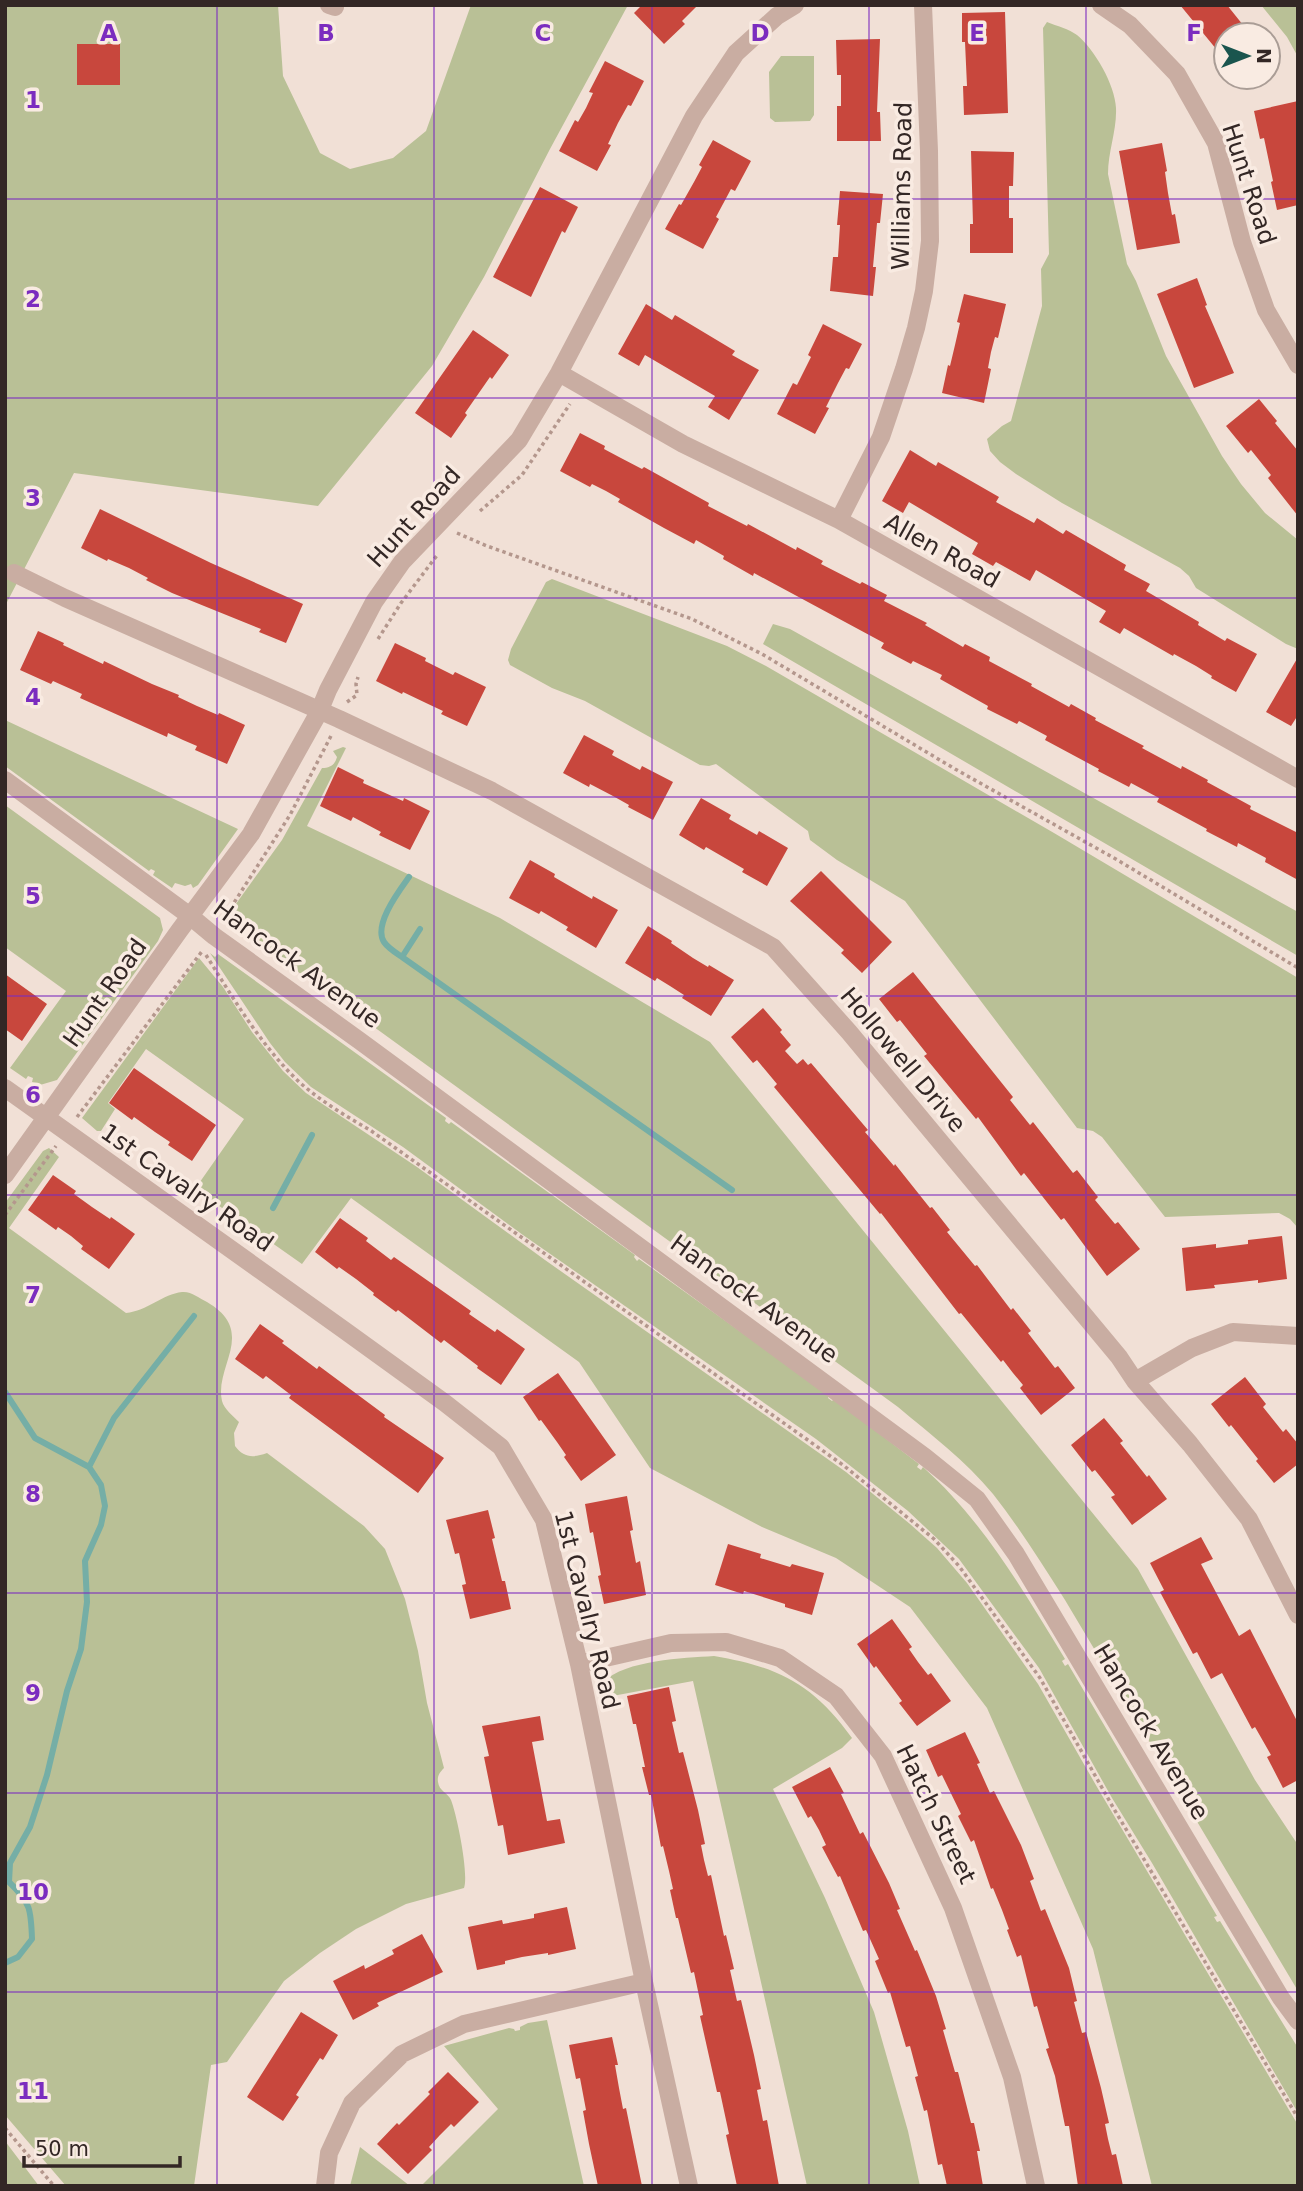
<svg xmlns="http://www.w3.org/2000/svg" width="1303" height="2191" font-family="'DejaVu Sans',sans-serif">
<style>
.green{fill:#b9c096}
.lines{fill:none;stroke-linecap:round;stroke-linejoin:round}
.stream{stroke:#75aea6;stroke-width:6}
.building{fill:#c8473d}
.path{stroke:#b4978d;stroke-width:3.5;stroke-dasharray:3.5 3.5;stroke-linecap:butt}
.minor{stroke:#c9ada2;stroke-width:18}
.grid{fill:none;stroke:#7b2cbf;stroke-width:2;stroke-opacity:0.55}
.labels{text-anchor:middle;stroke-width:7;stroke-linejoin:round;paint-order:stroke}
.street-label{font-size:24px;fill:#332725;stroke:#f9ebe2}
.grid-label{font-size:23px;text-anchor:middle;font-weight:bold;fill:#7b2cbf;stroke:#f9ebe2;stroke-width:7;stroke-linejoin:round;paint-order:stroke}
</style>
<rect width="100%" height="100%" fill="#f1e0d6"/>
<!-- green -->
<path class="green" d="M5 5H278L283 76 320 153 350 169 393 158 426 131 471 5H628L550 149 484 277 432 366 318 506 74 473 5 606Z
M1261 5H1298V57L1287 37Z
M1047 22C1057 26 1069 29 1077 35 1095 50 1115 85 1116 108 1117 130 1108 151 1108 174L1127 264 1136 281 1166 356 1222 456 1241 484 1265 513 1298 540V649L1286 644 1196 588 1189 576 1180 568 1062 503 1016 474 1000 462 990 451 987 439 1002 426 1011 421 1042 306 1041 269 1049 254 1043 28Z
M781 56H814V115L810 121 775 122 770 118 769 72Z
M552 579 727 646 766 666 1054 833 1298 978V1228L1290 1219 1279 1213 1165 1217 1102 1137 1093 1131 1077 1128 905 901 837 860 810 840 808 831 716 764 709 766 700 765 585 701 552 688 510 665 508 660 511 649 546 582Z
M773 624 790 629 1298 912V956L763 644Z
M5 720 238 829 198 885 193 888 191 884 185 886 175 883 172 888 153 875 155 871 151 869 149 871 5 766Z
M343 747 346 748 307 826 500 918 710 1042 1138 1569 1255 1780 1298 1845V1991L1065 1600C1042 1564 1019 1527 993 1494 966 1461 930 1434 898 1407L232 924 236 921 233 917V908L282 840 322 768C330 768 335 765 337 757L333 751Z
M5 805 160 918 163 930 158 941 57 1080 40 1085 32 1082 33 1078 28 1076 26 1079 10 1068 66 991 5 947Z
M210 953 215 957 218 954 446 1118 445 1121 449 1124 451 1122 635 1255 634 1257 637 1261 639 1259 829 1395 828 1398 832 1401 834 1399 919 1464 917 1467 921 1470 923 1467C983 1521 1023 1590 1065 1659L1062 1661 1065 1666 1068 1664 1217 1916 1214 1917 1217 1922 1220 1921 1298 2048V2113L1152 1863 1112 1798 1039 1668 959 1559 908 1511 816 1439 523 1235 403 1147 311 1087 285 1062 270 1043Z
M199 958 223 987 252 1032 283 1071 306 1093 417 1167 545 1260 846 1472 910 1524 937 1548 967 1583 1038 1684 1097 1787 1298 2125V2186H1152L1093 1949 987 1708 910 1607 836 1558 762 1527 650 1468 579 1362 351 1198 302 1264 195 1189 244 1119 146 1049 108 1103 115 1109 101 1131H97L82 1118Z
M49 1148 59 1157 9 1228 126 1313C147 1311 163 1294 182 1292 191 1291 199 1298 207 1302 258 1332 214 1366 222 1401 224 1409 233 1416 239 1422L234 1433 235 1446C244 1458 253 1458 267 1453L364 1526 385 1549 405 1599 418 1651 427 1703 444 1768C440 1772 437 1776 438 1782 439 1791 448 1793 451 1800 457 1815 469 1874 464 1888L406 1904 356 1929 320 1953 284 1981 227 2062 211 2065 194 2186H66L5 2115V1203L43 1151Z
M714 1656C779 1667 813 1684 852 1738L842 1748 773 1789 825 1898 874 2012 908 2131 920 2186H807L693 1681 607 1697 603 1691V1682C626 1660 683 1658 714 1656Z
M547 2020 584 2186H421L498 2109 444 2046 509 2028 514 2029 515 2031 520 2030V2027L528 2023Z
M5 2141 39 2186H5Z
M360 2147 410 2186H350Z"/>
<g class="lines">
<!-- stream -->
<path class="stream" d="M409 877C399 891 373 925 384 942 388 948 396 953 402 957L732 1190
M402 957 420 929
M273 1208 312 1135
M5 1392 35 1438 89 1467
M5 1963 18 1957 32 1939C31 1910 31 1903 9 1882L10 1863 30 1827 47 1775 67 1691 81 1649 87 1602 85 1561 101 1525 105 1506 101 1485 89 1467 114 1418 194 1316"/>
</g>
<!-- building -->
<path class="building" d="M642 5H698L682 21 685 24 664 44 634 13Z
M1180 5H1227L1251 35H1226V61Z
M1005 12 1008 113 964 115 963 86H967L965 42H962V13Z
M880 39 877 112H880L881 141H837V106H841V75H837L836 40Z
M77 44H120V85H77Z
M605 61 644 81 631 106 628 105 618 123 608 144 611 145 597 171 559 151 575 120 578 122 586 108 593 93 589 92Z
M1298 101V205L1277 210 1271 182 1273 181 1264 138 1260 139 1254 111Z
M713 140 751 161 735 191 731 189 716 217 719 219 703 249 665 229 679 204 681 205 694 182 702 167 699 165Z
M1162 143 1167 171 1165 172 1168 193 1172 215 1175 214 1180 243 1137 250 1119 151Z
M971 151 1014 152 1013 186H1009V218H1013V253H970V224H973Z
M540 187 578 207 565 233 562 231 531 297 493 277Z
M840 191 883 194 880 223H877L873 267H876L873 296 830 291 833 257H838L840 225H837Z
M1197 278 1207 305 1205 306 1234 373 1194 388 1157 294Z
M964 294 1006 304 998 338 995 337 991 352 988 368 991 369 984 403 942 393 948 365 950 366 955 345 960 323 957 322Z
M646 304 672 320 675 315 735 351 732 355 759 370 729 420 708 407 715 396 645 355 639 366 618 354Z
M823 324 862 344 849 369 846 368 838 383 826 407 829 408 815 434 777 414 793 383 797 385 811 357 808 355Z
M473 330 509 355 492 379 490 377 465 413 467 415 451 438 415 413Z
M1259 399 1277 421 1275 423 1298 451V516L1268 478 1271 475 1251 450 1248 453 1226 426Z
M580 433 605 446 604 449 619 457 642 469 644 467 709 503 708 506 747 526 748 524 796 550 797 547 823 561 821 564 860 584 862 582 887 595 884 601 927 623 925 625 963 647 965 644 990 657 989 661 1032 684 1031 686 1069 707 1071 704 1096 718 1095 720 1144 746 1142 748 1181 769 1182 766 1208 780 1207 782 1251 806 1250 809 1298 833V880L1265 862 1266 858 1238 843 1237 847 1206 831 1207 829 1157 802 1159 798 1131 783 1129 787 1098 771 1099 769 1045 740 1047 736 1019 721 1017 724 987 709 988 706 940 679 942 675 913 661 911 664 881 648 884 643 754 573 753 576 723 559 724 556 696 540 694 544 664 528 618 502 620 499 606 491 592 484 590 487 560 471Z
M910 450 936 466 938 462 999 497 996 502 1034 523 1037 518 1063 534 1066 530 1126 565 1124 570 1150 584 1146 591 1199 622 1198 625 1225 641 1227 638 1257 654 1236 692 1211 678 1212 676 1196 666 1174 654 1173 656 1124 628 1120 634 1099 622 1106 611 1036 570 1030 581 996 562 993 566 972 554 978 543 909 502 903 513 882 501Z
M100 509 211 563 303 604 286 643 259 632 261 629 172 593 146 580 148 578 129 568 108 559 107 561 81 548Z
M38 631 64 643 63 645 103 664 104 661 152 684 179 695 178 697 197 706 218 715 219 713 245 725 227 764 195 750 197 746 183 740 168 733 167 737 80 698 82 694 53 681 51 684 20 670Z
M395 643 426 658 425 661 453 675 455 672 486 687 467 726 441 714 443 711 426 703 403 692 402 694 376 681Z
M1298 657V715L1291 726 1266 712Z
M584 735 614 751 612 755 640 770 642 766 673 782 653 820 628 807 629 805 613 796 590 784 589 787 563 773Z
M338 767 364 780 363 783 403 801 404 798 430 811 410 850 379 835 381 832 353 817 351 821 320 806Z
M701 798 731 815 729 819 757 835 759 831 788 848 767 886 742 872 744 869 706 847 704 850 679 835Z
M530 860 555 874 554 877 592 899 593 896 618 910 596 948 566 930 568 927 541 911 539 914 509 898Z
M821 871 892 942 862 973 841 953 844 950 790 901Z
M648 926 672 941 671 943 693 958 708 967 709 965 734 980 711 1016 682 998 684 995 670 986 657 978 655 981 625 963Z
M913 972 1013 1097 1010 1100 1030 1125 1033 1122 1073 1173 1077 1170 1098 1197 1095 1200 1115 1224 1118 1222 1140 1249 1107 1276 1064 1218 1061 1220 1024 1173 1021 1176 978 1117 976 1119 924 1056 927 1054 900 1020 897 1022 879 999Z
M5 974 47 1004 22 1041 5 1029Z
M763 1008 782 1030 780 1032 791 1045 785 1051 797 1064 803 1059 808 1065 811 1063 868 1130 865 1132 894 1166 895 1164 930 1208 932 1207 950 1230 947 1232 975 1266 977 1265 1011 1310 1013 1308 1031 1331 1028 1333 1055 1368 1058 1366 1075 1388 1041 1415 1020 1388 1023 1385 1013 1373 1003 1360 1001 1362 961 1313 959 1314 881 1213 880 1214 774 1087 777 1084 757 1060 753 1063 731 1037Z
M134 1068 216 1125 192 1161 168 1145 170 1142 155 1132 134 1117 132 1120 109 1103Z
M53 1175 76 1191 74 1194 92 1207 110 1219 111 1217 135 1234 109 1269 81 1249 83 1246 71 1236 58 1227 56 1230 28 1210Z
M340 1218 368 1238 366 1241 391 1260 394 1257 471 1311 469 1314 495 1332 497 1329 525 1349 501 1385 477 1368 478 1366 444 1340 441 1343 398 1310 396 1312 373 1295 374 1293 356 1279 339 1267 337 1269 315 1252Z
M1282 1236 1287 1279 1258 1283V1280L1233 1283 1214 1285 1215 1288 1186 1291 1182 1248 1216 1244V1248L1248 1244V1240Z
M260 1324 284 1341 282 1343 317 1369 319 1366 385 1415 384 1417 444 1458 418 1493 289 1398 291 1395 266 1376 263 1379 235 1359Z
M558 1373 616 1455 581 1481 564 1457 566 1455 557 1442 541 1420 539 1421 523 1397Z
M1245 1377 1266 1404 1263 1407 1283 1432 1286 1429 1298 1444V1464L1274 1483 1256 1461 1258 1459 1231 1425 1229 1427 1211 1404Z
M1104 1418 1123 1441 1120 1443 1132 1458 1147 1477 1149 1475 1167 1499 1132 1525 1111 1497 1115 1495 1095 1470 1092 1472 1071 1445Z
M627 1496 633 1530 630 1531 636 1563 640 1561 646 1595 604 1604 598 1576 601 1575 593 1532 590 1533 585 1504Z
M488 1510 495 1538 492 1539 502 1581H505L511 1609 470 1619 462 1585 466 1584 459 1553 455 1554 446 1520Z
M1201 1537 1213 1559 1201 1564 1239 1636 1250 1629 1298 1723V1780L1283 1788 1267 1757 1271 1755 1255 1727 1252 1729 1222 1673 1211 1679 1197 1652 1193 1654 1160 1592 1164 1590 1150 1563Z
M728 1544 761 1554 760 1558 790 1567 792 1564 824 1573 812 1615 785 1607V1604L760 1596 744 1591 743 1594 715 1585Z
M892 1619 912 1647 909 1649 918 1662 928 1675 931 1673 951 1701 917 1726 899 1703 902 1701 876 1666 874 1668 857 1644Z
M669 1687 676 1721 672 1722 679 1753 683 1752 698 1810 705 1844 701 1845 704 1860 708 1876 711 1875 724 1936 726 1935 734 1969 730 1970 737 2001 741 2000 754 2055 761 2089 757 2090 763 2121 767 2120 779 2186H737L726 2135 729 2134 720 2092H717L700 2016 703 2015 694 1972 691 1973 678 1918H676L670 1890 673 1889 669 1871 663 1846 661 1847 651 1795H649L642 1767H645L636 1724H633L627 1696Z
M540 1716 544 1740 532 1742 547 1821 560 1819 565 1843 508 1855 503 1825 498 1826 484 1757 489 1756 482 1726Z
M965 1732 980 1763 977 1764 990 1793 994 1791 1021 1845 1034 1879 1030 1881 1041 1911 1045 1909 1069 1968 1077 2001 1074 2002 1082 2033 1086 2032 1101 2088 1109 2123 1105 2124 1108 2139 1112 2155 1116 2154 1123 2186H1078L1069 2126H1065L1055 2076 1046 2049 1049 2048 1037 2006 1034 2007 1021 1955 1017 1957 1007 1930 1009 1929 1002 1910 993 1888 991 1889 974 1840 971 1842 958 1816 961 1814 942 1775 938 1777 926 1750Z
M830 1767 844 1793 841 1794 860 1834 863 1832 889 1883 900 1909 897 1910 915 1951 917 1950 936 1996 946 2029 943 2030 955 2072H958L971 2123H974L980 2151H977L983 2186H947L942 2164 938 2165 927 2110 924 2111 915 2077 918 2076 910 2046 906 2047 890 1992 888 1993 875 1961 879 1959 866 1930 863 1931 840 1876 838 1877 822 1847 826 1845 819 1830 811 1816 808 1818 792 1787Z
M567 1907 576 1949 548 1955V1953L522 1957 505 1961V1964L477 1970 468 1927 502 1920 503 1924 534 1918V1914Z
M422 1934 443 1972 377 2003 379 2006 353 2020 333 1981 364 1965 365 1969 394 1954 392 1950Z
M301 2012 338 2035 323 2060 320 2058 296 2095 299 2097 283 2121 247 2097Z
M612 2037 618 2065H615L619 2088 623 2109 626 2108 642 2186H598L589 2144 583 2111 586 2110 580 2078 576 2079 569 2045Z
M448 2072 479 2102 454 2127 451 2124 440 2135 429 2147 432 2150 408 2174 377 2144 397 2123 399 2125 430 2094 428 2092Z"/>
<g class="lines">
<!-- path -->
<path class="path" d="M480 511 522 475 570 404
M457 533 487 546 692 619 762 654 955 769 1114 858 1298 968
M378 639 401 603 438 554
M347 702 357 695 356 684 358 677
M223 920 290 815 332 734
M206 955C233 998 259 1042 295 1078 317 1099 344 1115 370 1130L843 1465 934 1539 959 1566 1040 1678 1114 1809 1298 2118
M77 1117 203 950
M5 1215 56 1146
M5 2128 54 2186"/>
<!-- minor -->
<path class="minor" d="M329 5 335 7
M1101 5 1130 25 1177 74 1216 143 1242 242 1266 310 1298 365
M559 373 683 444 839 520 1298 779
M839 520 881 437 904 369 916 328 924 291 930 241 929 151 923 5
M14 573 65 598 339 719 492 791 773 947 849 1032 1119 1357 1135 1381 1190 1444 1249 1519 1298 1615
M5 780 190 916 214 936 360 1041 925 1457 977 1499 1016 1554 1281 1998 1298 2021
M5 1088 344 1330 445 1403 501 1447 544 1520 579 1664 644 1982 689 2186
M5 1175 179 931 251 834 319 712 328 690 374 602 402 562 519 440 559 373 694 116 736 53 777 16 795 5
M1135 1381 1192 1348 1233 1332 1298 1336
M579 1664 671 1643 726 1642 780 1658 836 1696 883 1756 953 1908 1012 2077 1036 2186
M325 2186 329 2153 352 2103 402 2054 464 2024 644 1982"/>
</g>
<!-- grid -->
<path class="grid" d="M217 5V2186M434 5V2186M652 5V2186M869 5V2186M1086 5V2186M5 199H1298M5 398H1298M5 598H1298M5 797H1298M5 996H1298M5 1195H1298M5 1394H1298M5 1593H1298M5 1793H1298M5 1992H1298"/>
<g class="labels">
<!-- street labels -->
<g class="street-label">
<text transform="translate(1249 184) rotate(72)" y="8">Hunt Road</text>
<text transform="translate(902 186) rotate(-89)" y="8">Williams Road</text>
<text transform="translate(414 517) rotate(-48)" y="8">Hunt Road</text>
<text transform="translate(942 551) rotate(29)" y="8">Allen Road</text>
<text transform="translate(297 964) rotate(36)" y="8">Hancock Avenue</text>
<text transform="translate(105 993) rotate(-55)" y="8">Hunt Road</text>
<text transform="translate(903 1060) rotate(50)" y="8">Hollowell Drive</text>
<text transform="translate(187 1188) rotate(35)" y="8">1st Cavalry Road</text>
<text transform="translate(754 1299) rotate(36)" y="8">Hancock Avenue</text>
<text transform="translate(587 1610) rotate(76)" y="8">1st Cavalry Road</text>
<text transform="translate(1151 1732) rotate(59)" y="8">Hancock Avenue</text>
<text transform="translate(936 1814) rotate(64)" y="8">Hatch Street</text>
</g>
</g>
<g class="grid-label">
<text x="109" y="41">A</text>
<text x="326" y="41">B</text>
<text x="543" y="41">C</text>
<text x="760" y="41">D</text>
<text x="977" y="41">E</text>
<text x="1194" y="41">F</text>
<text x="33" y="108">1</text>
<text x="33" y="307">2</text>
<text x="33" y="506">3</text>
<text x="33" y="705">4</text>
<text x="33" y="904">5</text>
<text x="33" y="1103">6</text>
<text x="33" y="1303">7</text>
<text x="33" y="1502">8</text>
<text x="33" y="1701">9</text>
<text x="33" y="1900">10</text>
<text x="33" y="2099">11</text>
</g>
<!-- border -->
<rect width="1303" height="2191" fill="none" stroke="#332725" stroke-width="14"/>
<!-- north arrow -->
<g transform="translate(1247 56) rotate(90)"><circle r="33" fill="#f9ebe2" stroke="#aa9d96" stroke-width="2"/>
<path d="M0-5L12 26L0 18L-12 26Z" fill="#1a554e"/>
<text y="-10" font-size="19" font-weight="bold" text-anchor="middle" fill="#332725">N</text>
</g>
<!-- scale -->
<path d="M24 2156v10h156v-10" fill="none" stroke="#332725" stroke-width="3.5"/>
<text x="35" y="2156" font-size="21" fill="#332725" stroke="#f9ebe2" stroke-width="5" paint-order="stroke">50 m</text>
</svg>
